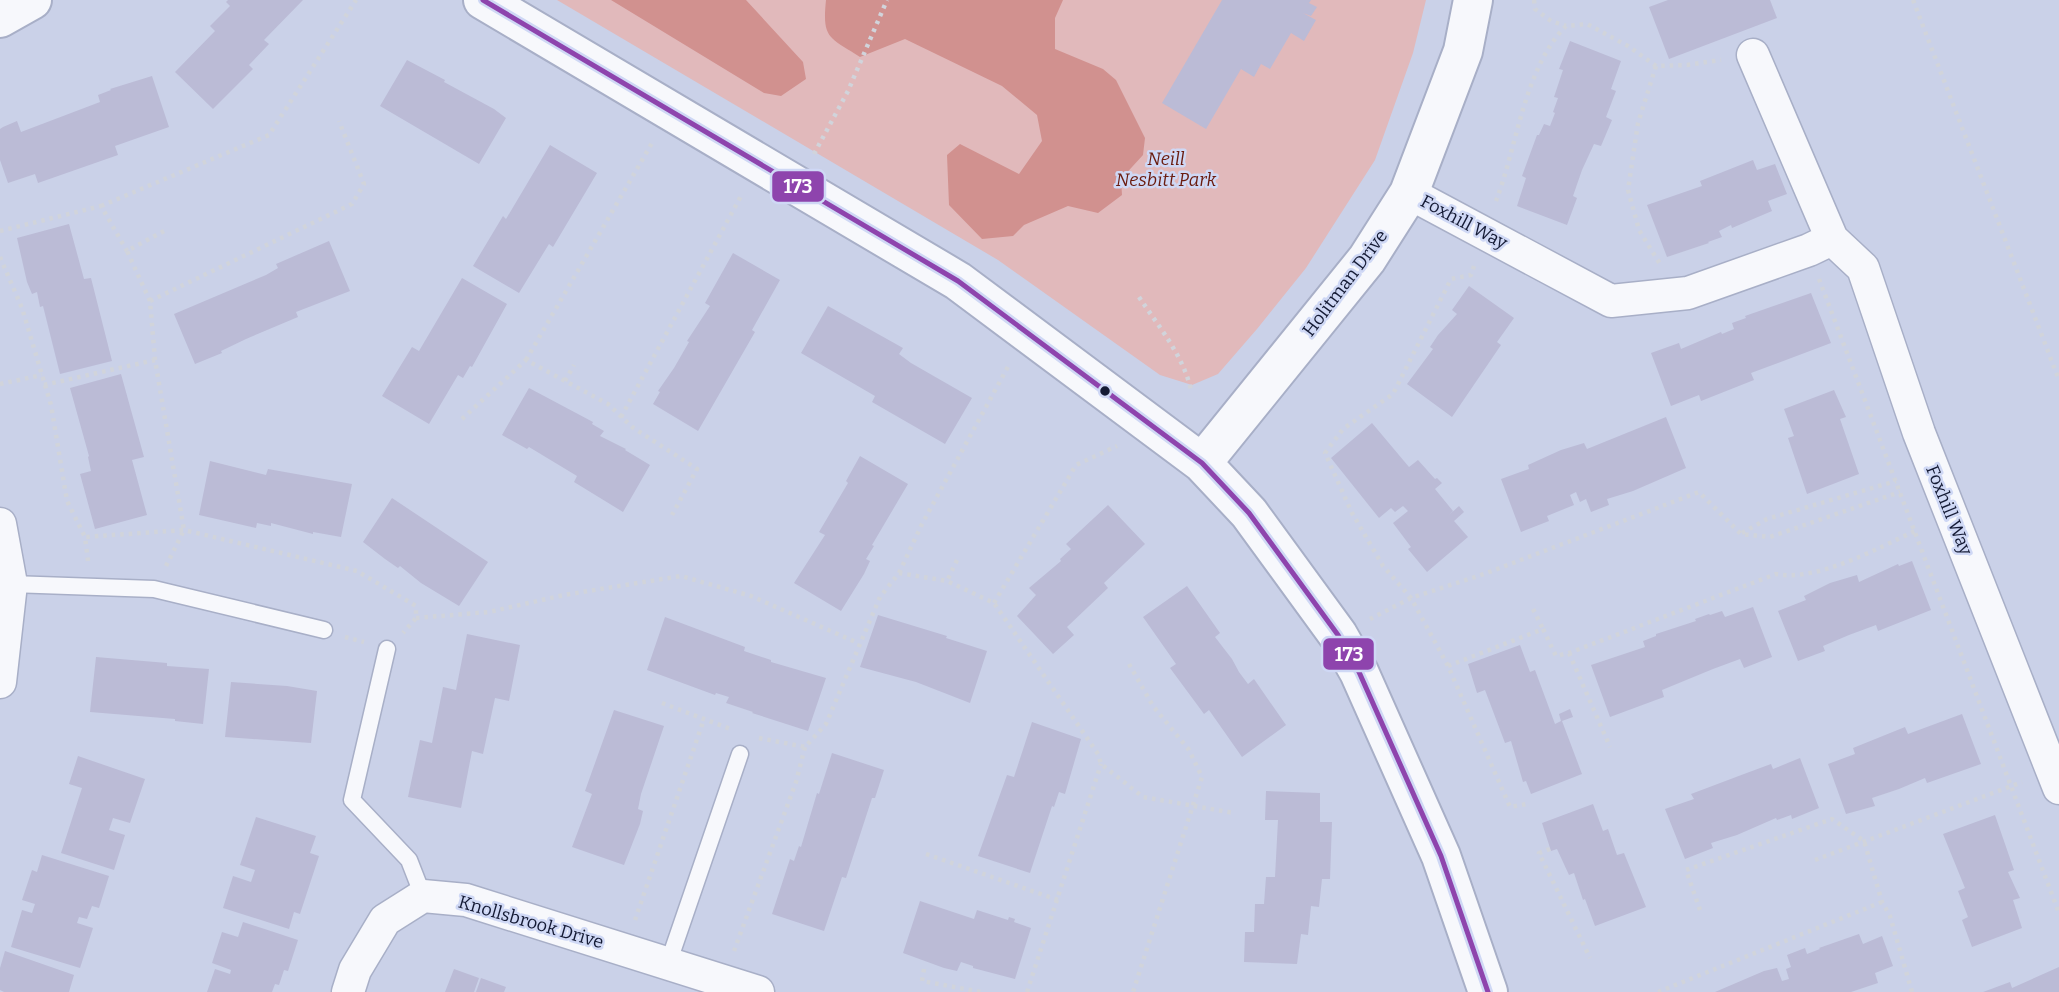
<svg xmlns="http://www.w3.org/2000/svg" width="2059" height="992" font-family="Bitter,serif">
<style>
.green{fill:#e1b9bb}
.forest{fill:#d1918f}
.building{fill:#bbbbd6}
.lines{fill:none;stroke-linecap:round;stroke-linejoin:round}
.service-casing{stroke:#a8afc7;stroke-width:19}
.minor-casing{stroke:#a8afc7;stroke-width:35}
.tertiary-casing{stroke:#a8afc7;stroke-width:42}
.path{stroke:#d1d4db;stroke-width:4.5;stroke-dasharray:3.5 5;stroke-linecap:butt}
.service{stroke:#f7f8fc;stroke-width:16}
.minor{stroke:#f7f8fc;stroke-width:32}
.tertiary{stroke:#f7f8fc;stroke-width:38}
.bus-1-casing{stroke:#cfd8f5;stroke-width:10}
.bus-1{stroke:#8e44ad;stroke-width:5}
.bus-dot{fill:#141a34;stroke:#cfd8f5;stroke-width:2.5}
.labels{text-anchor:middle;stroke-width:5;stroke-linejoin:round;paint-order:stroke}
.park-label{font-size:18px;font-style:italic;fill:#6a1b0e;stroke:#cfd8f5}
.street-label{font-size:18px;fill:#141a34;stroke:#cfd8f5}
.line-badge{stroke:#cfd8f5;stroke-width:2.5}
.badge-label{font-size:19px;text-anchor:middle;font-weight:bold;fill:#fff}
</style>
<rect width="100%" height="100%" fill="#cad1e8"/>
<!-- green -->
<path class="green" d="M557 0H1426L1413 53 1375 160 1306 268 1257 329 1218 374 1192 385 1160 375 998 260Z"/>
<!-- forest -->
<path class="forest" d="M611 0H746L803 62 806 79 781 96 764 93Z
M826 0H1063L1055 18V49L1103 69 1116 80 1145 138 1143 155 1121 179 1122 195 1098 213 1068 206 1024 225 1013 236 982 239 949 205 947 155 960 144 1019 174 1042 141 1037 115 1002 86 905 39 860 57C829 37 822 39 826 0Z"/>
<!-- building -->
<path class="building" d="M228 0H303L264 40 269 44 249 65 253 69 213 109 175 72 215 31 210 26 230 6 226 2Z
M1222 0H1311L1309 3 1317 7 1311 16 1303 13 1316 20 1304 41 1291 33 1270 69 1261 64 1254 77 1241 69 1206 129 1162 103Z
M1668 0H1770L1777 18 1669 59 1649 7Z
M1570 41 1621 61 1611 89 1616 91 1606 117 1612 120 1601 146 1594 144 1582 170 1573 196 1577 198 1567 225 1517 206 1526 178 1522 176 1537 135H1539L1544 124 1550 126 1555 113 1553 112 1558 98 1554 97 1563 70 1559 69Z
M407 60 445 80 444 82 494 109 506 118 479 164 380 106Z
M152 76 169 127 115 146 118 155 38 183 35 174 8 183 0 160V129L3 127 17 121 21 132 100 102 98 95 111 90 110 89Z
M550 145 597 173 553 247 549 244 519 293 473 266 503 216 506 219Z
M1753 160 1757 170 1775 164 1787 194 1768 201 1772 211 1732 228 1731 225 1719 231 1722 237 1708 242 1709 243 1667 257 1647 205 1702 186 1700 181Z
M69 224 84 279 91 278 112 361 60 374 43 306 40 307 37 292 32 294 27 282 17 238Z
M329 241 350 291 296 312 298 317 246 339 221 351 222 353 195 364 174 314 266 275 278 268 276 264Z
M733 253 780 280 752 330 755 332 698 431 653 404 660 392 658 391 674 368 689 342 687 341 710 306 705 303Z
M462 278 507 304 472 367 470 366 463 378 458 375 429 424 382 396 412 347 419 351Z
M1469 286 1514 318 1497 342 1501 345 1452 417 1407 384 1433 349 1430 347 1438 335 1457 314 1452 310Z
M1811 293 1831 343 1751 373 1754 380 1701 401 1699 395 1671 406 1651 353 1679 343 1681 349 1721 332 1722 334 1734 329 1732 323 1746 318 1745 316Z
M828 306 903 348 899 354 911 363 972 398 945 444 872 402 875 396 801 353Z
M121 374 144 457 132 460 147 515 95 529 80 474 91 471 88 457 89 456 70 388Z
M529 388 593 422 592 424 604 431 600 436 626 449 625 450 650 465 623 512 574 482 577 476 529 447 527 449 502 435Z
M1834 390 1846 417 1840 419 1859 474 1807 494 1788 438 1794 436 1784 409Z
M1666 417 1686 468 1633 491 1607 499 1609 505 1591 512 1586 499 1580 502 1576 492 1570 495 1574 505 1547 516 1549 521 1521 532 1501 479 1529 469 1528 465 1561 450 1584 443 1587 449Z
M1372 423 1409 467 1418 460 1435 479 1437 478 1442 483 1435 489 1453 511 1449 515 1459 506 1464 512 1454 521 1468 537 1427 572 1408 549 1411 547 1393 523 1408 511 1403 506 1395 512 1391 508 1379 518 1331 458Z
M860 456 908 484 872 545 874 546 866 559 870 561 864 574 841 611 794 583 825 535 819 532 848 483 846 481Z
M210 461 266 475 268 469 352 484 341 537 313 532V534L271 523V526L257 523 256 528 199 515Z
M392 498 488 562 459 606 421 583 400 566 398 568 385 559 363 542Z
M1108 505 1145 544 1104 583 1108 588 1067 627 1074 635 1053 654 1017 616 1036 595 1029 588 1061 561 1060 559 1071 549 1066 544Z
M1912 561 1931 610 1878 631 1876 625 1849 635 1823 646 1825 651 1798 661 1778 611 1806 600 1804 596 1830 583 1857 575 1859 582 1898 564 1899 566Z
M1187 586 1220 633 1215 637 1232 659 1239 672 1248 684 1254 679 1286 725 1242 757 1209 710 1204 714 1170 668 1176 664 1143 617Z
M1753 607 1772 657 1744 668 1740 659 1713 669 1662 690 1664 697 1610 717 1591 665 1645 647 1643 641 1656 636V634L1696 621 1695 619 1709 614 1710 615 1722 611 1725 617Z
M878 615 947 636 946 638 987 651 970 703 916 682 860 667Z
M665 617 745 647 744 651 771 660V662L826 678 808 731 752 713 753 712 726 703 729 697 716 693 715 695 647 670Z
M467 634 520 645 509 701 495 698 483 754 472 751 461 808 408 797 420 740 432 743 443 687 456 690Z
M1520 645 1530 672 1535 670 1555 724 1561 721 1559 714 1570 709 1573 717 1562 721 1582 774 1531 794 1526 781 1523 782 1511 741 1505 743 1485 690 1477 693 1468 664Z
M96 657 167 663V666L209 669 203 724 175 721V719L90 712Z
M231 682 287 686 317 691 311 743 225 737Z
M614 710 664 726 641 794 638 809 643 811 640 824 624 865 572 847 592 794 585 791Z
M1962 714 1981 764 1927 783 1925 778 1899 789 1872 798 1875 806 1846 814 1828 764 1855 754 1853 748 1905 727 1908 734Z
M1032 722 1081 739 1065 794 1059 792 1054 807 1052 806 1030 873 978 856 1007 775 1014 777Z
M832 753 884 770 875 798H872L846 878 842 877 824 931 772 914 790 859 794 861 799 846 801 847 817 793 819 794Z
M78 756 145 779 130 823 113 818 109 830 125 835 114 870 61 853 82 788 69 784Z
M1800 758 1819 808 1792 819 1791 815 1777 820 1776 818 1737 835 1711 843 1713 848 1685 859 1665 809 1694 799 1691 794 1744 774 1771 764 1773 769Z
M1266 791 1320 793V822H1332L1330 879H1322L1319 907 1311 906 1308 935 1301 934 1297 964 1244 962 1245 932H1254L1255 904H1264L1266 877H1275L1278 820H1265Z
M1593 804 1603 831 1608 829 1617 855 1624 853 1646 907 1595 926 1585 899 1583 900 1574 873 1569 875 1557 849 1551 851 1542 823Z
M1995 815 2014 870 2008 872 2020 898 2013 900 2022 928 1972 947 1962 920 1968 917 1958 891 1965 888 1943 834Z
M256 817 316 836 310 853 319 856 300 914 294 912 289 929 223 908 233 876 251 882 255 870 240 865Z
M42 855 109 876 99 908 92 906 87 919 79 917 77 923 93 928 80 968 11 947 22 910 32 913 35 904 22 900 32 870 37 872Z
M920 901 974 919 977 910 1008 920 1009 917 1015 919 1014 922 1031 928 1015 979 973 968V966L961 962 957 971 944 968 903 953Z
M243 922 298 940 288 971 284 970 279 985 275 984 272 992H207L215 969 230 974 231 970 212 963 222 932 238 937Z
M1859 934 1863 944 1882 936 1893 966 1875 973 1878 983 1851 992H1715L1764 971 1777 968 1782 981 1789 979 1786 969 1791 967 1787 955 1805 948 1807 954 1820 949 1819 948Z
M5 951 74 975 69 992H4L0 990V968Z
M2059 967V992H1983L2010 982 2012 988Z
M454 969 479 978 474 992H445Z
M481 978 506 987 504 992H476Z"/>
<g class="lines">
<!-- service casing -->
<g class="service-casing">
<path id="service" d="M11 584 154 589 324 630
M387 649 352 800 409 860 423 896
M668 964 740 754"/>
</g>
<!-- minor casing -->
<g class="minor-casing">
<path id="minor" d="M1753 55 1832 239 1863 268 1919 433 2059 788
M1409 193 1611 301 1688 293 1809 250 1832 239
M0 524 11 584 0 682
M348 992 355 970 385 920 423 896 466 900 758 992"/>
</g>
<!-- tertiary casing -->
<g class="tertiary-casing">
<path id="tertiary" d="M483 0 958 281 1202 463 1249 513 1338 635 1359 672 1441 856 1488 992
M0 18 32 0
M1202 463 1367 259 1409 193 1463 51 1473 0"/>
</g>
<!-- path -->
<path class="path" d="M1534 0 1535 9 1551 21 1566 26
M1913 0 2059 380
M1656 66 1638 123 1628 190 1639 230 1660 264
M814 154 848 91 887 0
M1496 201C1517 147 1524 68 1566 26L1587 24 1628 46 1656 66 1687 65 1721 60
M101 206 269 135 356 0
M0 231 101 206 127 251
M164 231 127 251 150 301 155 360 184 530 166 566
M0 257 22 308 51 405 67 501 85 537
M1474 266 1471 275 1451 279 1393 394 1343 429 1325 453 1352 513 1383 566 1411 598 1448 666 1510 807 1527 804
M1819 279 2059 913
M1139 297C1159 327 1183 355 1191 390
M150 301 352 204 364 184 339 121
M526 360 652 143
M565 381 574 365
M0 384 42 375
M44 385 155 360
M621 417 741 196
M462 419 526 360 608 404 632 427 697 469 672 515
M1742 533 1767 519 1896 481
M957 560 947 581 994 603 1098 754 1101 764 1143 797 1234 813
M88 561 85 537 184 530 357 571 416 606V618L403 633
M899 573 922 524 1010 363
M994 603 1076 465 1117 446
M1533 609 1543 629
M416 618 489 612 564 595 681 576 751 596 858 643
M1370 619 1411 598 1484 574 1699 492 1741 534 1770 537 1900 492
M345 637 364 642
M1569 653 1610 747
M1129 664 1153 706 1189 750 1202 777 1133 992
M1448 666 1543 629 1556 656 1569 653 1776 574C1817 582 1878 548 1915 531
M662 703 733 730
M759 738 805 747 826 724 880 597 899 573 947 581
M1550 849 1539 853 1590 958
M926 854 1058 900
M1815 860 2022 782
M1700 910 1686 870 1832 819 1864 841 1882 902 1890 916 1912 992
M635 920 704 719
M734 951 796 782 805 747
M924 969 922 981 981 992
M1027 992 1101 764
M1658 992 1882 902"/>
<!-- service -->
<use href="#service" class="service"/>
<!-- minor -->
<use href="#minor" class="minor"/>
<!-- tertiary -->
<use href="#tertiary" class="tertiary"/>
<!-- bus-1 casing -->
<g class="bus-1-casing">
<path id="bus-1" d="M483 0 958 281 1202 463 1249 513 1338 635 1359 672 1441 856 1488 992"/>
</g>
<!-- bus-1 -->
<use href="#bus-1" class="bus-1"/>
</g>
<!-- markers -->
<circle class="bus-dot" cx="1105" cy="391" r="6"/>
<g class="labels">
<!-- park labels -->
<g class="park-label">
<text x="1166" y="165">Neill<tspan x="1166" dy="21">Nesbitt Park</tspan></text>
</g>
<!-- street labels -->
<g class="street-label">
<text transform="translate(1464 222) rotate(28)" y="6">Foxhill Way</text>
<text transform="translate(1345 283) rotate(-53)" y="6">Holitman Drive</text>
<text transform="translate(1949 510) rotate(68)" y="6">Foxhill Way</text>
<text transform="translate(531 922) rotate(16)" y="6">Knollsbrook Drive</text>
</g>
</g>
<g class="line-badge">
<rect x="771" y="170" width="54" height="33" rx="7" fill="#8e44ad"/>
<rect x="1322" y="637" width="53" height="34" rx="7" fill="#8e44ad"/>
</g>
<g class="badge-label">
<text x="798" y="193">173</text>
<text x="1349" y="661">173</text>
</g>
</svg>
